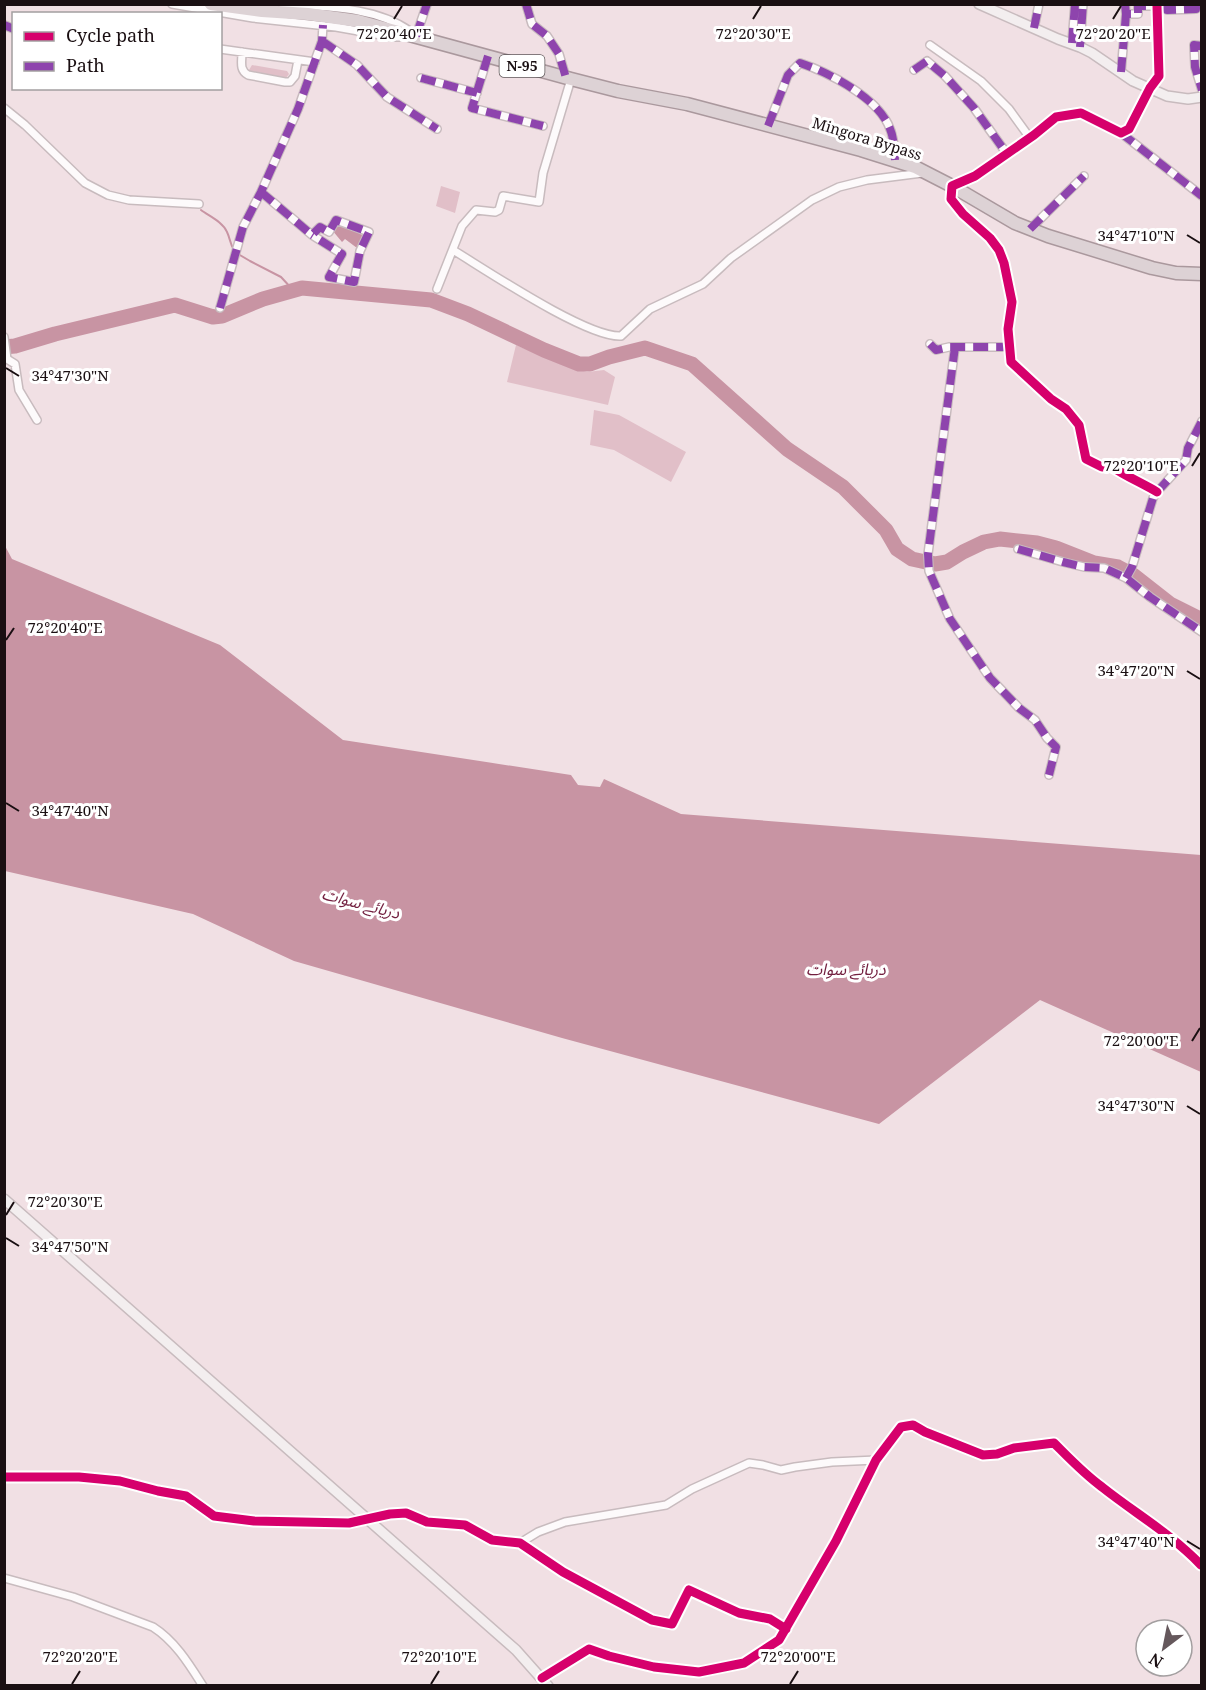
<svg xmlns="http://www.w3.org/2000/svg" width="1206" height="1690" font-family="'Noto Serif','Noto Sans Arabic',serif">
<style>
.green{fill:#e1bfc8}
.water{fill:#c894a3}
.lines{fill:none;stroke-linecap:round;stroke-linejoin:round}
.stream{stroke:#c894a3;stroke-width:2}
.river{stroke:#c894a3;stroke-width:15}
.street-casing{stroke:#c8bbbe;stroke-width:10}
.secondary-casing{stroke:#c8bbbe;stroke-width:12}
.highway-casing{stroke:#aa989d;stroke-width:15}
.street{stroke:#fdfafb;stroke-width:7}
.secondary{stroke:#f3eeef;stroke-width:9}
.highway{stroke:#ddd2d5;stroke-width:12}
.quiet{stroke:#8e44ad;stroke-width:8;stroke-dasharray:15 8;stroke-linecap:butt}
.cycleway-casing{stroke:#fff;stroke-width:13}
.cycleway{stroke:#d6006c;stroke-width:9}
.ticks{fill:none;stroke:#1a0f12;stroke-width:2}
.labels{text-anchor:middle;stroke-width:6;stroke-linejoin:round;paint-order:stroke}
.shield{fill:#fff;stroke:#5f5759;stroke-width:1.5}
.shield-label{font-size:14px;font-weight:bold;fill:#1a0f12}
.street-label{font-size:15px;fill:#1a0f12;stroke:#fff}
.water-label{font-size:16px;font-style:italic;fill:#732040;stroke:#fff}
.ticks-label{font-size:15px;text-anchor:middle;fill:#1a0f12;stroke:#fff;stroke-width:6;stroke-linejoin:round;paint-order:stroke}
</style>
<rect width="100%" height="100%" fill="#f1e0e4"/>
<!-- green -->
<path class="green" d="M252 65 287 71 289 74 286 78 251 72 249 70Z
M441 186 460 192 455 213 436 206Z
M516 345 558 363 587 372 604 370 615 377 608 405 507 382Z
M594 410 619 415 686 452 671 482 614 450 590 445Z"/>
<!-- water -->
<path class="water" d="M338 222 364 236 357 248 345 239 342 242 332 230Z
M4 544 12 559 220 645 343 740 571 775 578 785 600 787 604 779 681 814 1201 855V1072L1040 1000 879 1124 562 1038 294 961 193 914 5 871Z"/>
<g class="lines">
<!-- stream -->
<path class="stream" d="M201 210C209 216 223 222 227 232 230 238 230 244 234 250
M238 254 250 261 281 277 293 290"/>
<!-- river -->
<path class="river" d="M4 347 15 346 55 334 175 305 213 317 222 316 263 299 302 288 431 300 468 314 544 350 579 364H590L609 357 645 348 692 364 787 449 843 487 886 530 897 549 912 559 935 564 947 562 963 552 984 542 1000 539 1037 543 1056 548 1094 563 1118 567 1133 575 1170 604 1202 620"/>
<!-- street casing -->
<g class="street-casing">
<path id="street" d="M172 4 253 18 336 27 392 37H402
M282 4C324 7 374 6 410 31
M526 4 532 24 547 36 559 54 566 78
M1125 4 1126 14H1138V6H1167
M1167 4V10L1196 9V4
M4 25 14 29
M1034 28 1039 4
M416 36 427 4
M322 41 357 65 387 97 437 129
M1072 43 1075 4
M930 45 981 81 1009 109 1030 138
M1202 46 1194 45 1195 67 1202 90
M1080 47 1083 4
M220 49 315 62
M242 52C242 62 239 70 248 75L285 82H290L295 76 298 60
M488 56 472 108 543 126
M914 70 927 61 945 76 974 108 1007 154
M1121 72 1126 14
M421 78 477 93
M4 108 25 125 85 183 108 195 129 200 199 204
M768 126 788 75 800 63C828 72 874 96 888 124 894 136 894 147 895 160
M1121 133 1202 196
M261 192 312 235 320 227 329 232 336 220 369 232 360 251 354 282 329 277 342 254 312 235
M1030 229 1084 176
M453 250C486 270 587 338 621 336L650 309 703 284 731 258 812 200 839 187 867 180 922 173
M437 289 462 226 476 210 495 212 499 210 503 196 539 202 543 173 571 79
M220 308 243 227 261 192 298 109 322 41 323 25
M4 337 7 359 15 364 19 390 37 420
M930 344 936 350 949 347H1011
M955 347 928 554 929 571 950 619 990 678 1019 708 1035 720 1047 738 1056 747 1049 775
M1157 492C1142 483 1125 476 1111 466L1102 467 1086 459 1079 425 1066 409 1051 399 1011 362 1008 329 1012 302 1004 263 999 250 990 238 963 214 951 199 952 186 975 176 1034 135 1056 117 1081 113 1121 133 1129 129 1150 88 1159 76 1157 6
M1018 549 1063 562 1084 567 1104 568 1126 578 1150 597 1202 632
M1126 578 1132 567 1153 498 1157 492 1186 460 1188 448 1202 421
M4 1477H79L120 1481 158 1491 186 1496 214 1516 254 1521 349 1523 390 1514 406 1513 427 1522 465 1525 492 1540 520 1543 563 1572 652 1620 672 1624 689 1590 739 1613 770 1619 786 1629
M520 1543 538 1532 565 1522 666 1505 692 1489 749 1463 763 1465 781 1470 795 1467 832 1462 876 1460
M4 1578 73 1597 153 1627C175 1641 189 1664 203 1686
M542 1678 589 1649 609 1656 654 1667 699 1672 744 1663 779 1640 836 1541 876 1460 901 1427 913 1425 925 1432 983 1455 997 1454 1014 1448 1054 1443C1069 1458 1084 1474 1102 1487 1136 1514 1170 1533 1201 1565"/>
</g>
<!-- secondary casing -->
<g class="secondary-casing">
<path id="secondary" d="M979 4 1058 39 1080 47 1092 53 1133 81 1167 96 1188 99 1202 97
M4 1199 516 1650 548 1686"/>
</g>
<!-- highway casing -->
<g class="highway-casing">
<path id="highway" d="M211 4 262 11 308 14 358 21 571 79 618 91 687 104 861 150 915 167 952 186 1015 223 1048 236 1152 268 1176 273 1202 274"/>
</g>
<!-- street -->
<use href="#street" class="street"/>
<!-- secondary -->
<use href="#secondary" class="secondary"/>
<!-- highway -->
<use href="#highway" class="highway"/>
<!-- quiet -->
<path class="quiet" d="M526 4 532 24 547 36 559 54 566 78
M1125 4 1126 14H1138V6H1167
M1167 4V10L1196 9V4
M4 25 14 29
M1034 28 1039 4
M416 36 427 4
M322 41 357 65 387 97 437 129
M1072 43 1075 4
M1202 46 1194 45 1195 67 1202 90
M1080 47 1083 4
M488 56 472 108 543 126
M914 70 927 61 945 76 974 108 1007 154
M1121 72 1126 14
M421 78 477 93
M768 126 788 75 800 63C828 72 874 96 888 124 894 136 894 147 895 160
M1121 133 1202 196
M261 192 312 235 320 227 329 232 336 220 369 232 360 251 354 282 329 277 342 254 312 235
M1030 229 1084 176
M220 308 243 227 261 192 298 109 322 41 323 25
M930 344 936 350 949 347H1011
M955 347 928 554 929 571 950 619 990 678 1019 708 1035 720 1047 738 1056 747 1049 775
M1018 549 1063 562 1084 567 1104 568 1126 578 1150 597 1202 632
M1126 578 1132 567 1153 498 1157 492 1186 460 1188 448 1202 421"/>
<!-- cycleway casing -->
<g class="cycleway-casing">
<path id="cycleway" d="M1157 492C1142 483 1125 476 1111 466L1102 467 1086 459 1079 425 1066 409 1051 399 1011 362 1008 329 1012 302 1004 263 999 250 990 238 963 214 951 199 952 186 975 176 1034 135 1056 117 1081 113 1121 133 1129 129 1150 88 1159 76 1157 6
M4 1477H79L120 1481 158 1491 186 1496 214 1516 254 1521 349 1523 390 1514 406 1513 427 1522 465 1525 492 1540 520 1543 563 1572 652 1620 672 1624 689 1590 739 1613 770 1619 786 1629
M542 1678 589 1649 609 1656 654 1667 699 1672 744 1663 779 1640 836 1541 876 1460 901 1427 913 1425 925 1432 983 1455 997 1454 1014 1448 1054 1443C1069 1458 1084 1474 1102 1487 1136 1514 1170 1533 1201 1565"/>
</g>
<!-- cycleway -->
<use href="#cycleway" class="cycleway"/>
</g>
<!-- ticks -->
<path class="ticks" d="M394 19 402 6M753 19 761 6M1113 19 1121 6M1187 235 1200 243M6 368 19 376M1192 466 1200 453M6 640 14 628M1187 671 1200 679M6 803 19 811M1192 1041 1200 1028M1187 1106 1200 1114M6 1215 14 1202M6 1238 19 1246M1187 1541 1200 1549M72 1684 80 1671M431 1684 439 1671M790 1684 798 1671"/>
<g class="labels">
<!-- shield labels -->
<rect class="shield" x="499.5" y="55" width="45" height="22" rx="4.5"/>
<g class="shield-label">
<text x="522" y="71">N-95</text>
</g>
<!-- street labels -->
<g class="street-label">
<text transform="translate(867 139) rotate(17)" y="5">Mingora Bypass</text>
</g>
<!-- water labels -->
<g class="water-label">
<text transform="translate(361 903) rotate(15)" y="6">دریائے سوات</text>
<text x="846" y="975">دریائے سوات</text>
</g>
</g>
<g class="ticks-label">
<text x="394" y="39">72°20'40"E</text>
<text x="753" y="39">72°20'30"E</text>
<text x="1113" y="39">72°20'20"E</text>
<text x="1136" y="241">34°47'10"N</text>
<text x="70" y="381">34°47'30"N</text>
<text x="1141" y="471">72°20'10"E</text>
<text x="65" y="633">72°20'40"E</text>
<text x="1136" y="676">34°47'20"N</text>
<text x="70" y="816">34°47'40"N</text>
<text x="1141" y="1046">72°20'00"E</text>
<text x="1136" y="1111">34°47'30"N</text>
<text x="65" y="1207">72°20'30"E</text>
<text x="70" y="1252">34°47'50"N</text>
<text x="1136" y="1547">34°47'40"N</text>
<text x="80" y="1662">72°20'20"E</text>
<text x="439" y="1662">72°20'10"E</text>
<text x="798" y="1662">72°20'00"E</text>
</g>
<!-- border -->
<rect width="1206" height="1690" fill="none" stroke="#1a0f12" stroke-width="12"/>
<!-- legend -->
<rect x="12" y="12" width="210" height="78" fill="#ffffff" stroke="#a39fa0" stroke-width="1.5"/>
<rect x="24" y="32" width="30" height="9" fill="#d6006c" stroke="#a39fa0" stroke-width="1.5"/>
<text x="66" y="42" font-size="18" fill="#1a0f12">Cycle path</text>
<rect x="24" y="62" width="30" height="9" fill="#8e44ad" stroke="#a39fa0" stroke-width="1.5"/>
<text x="66" y="72" font-size="18" fill="#1a0f12">Path</text>
<!-- north arrow -->
<g transform="translate(1164 1648) rotate(212)"><circle r="28" fill="#ffffff" stroke="#a39fa0" stroke-width="1.5"/>
<path d="M0-4.5L10 22L0 15L-10 22Z" fill="#65585c"/>
<text y="-9" font-size="16" font-weight="bold" text-anchor="middle" fill="#1a0f12">N</text>
</g>
</svg>
